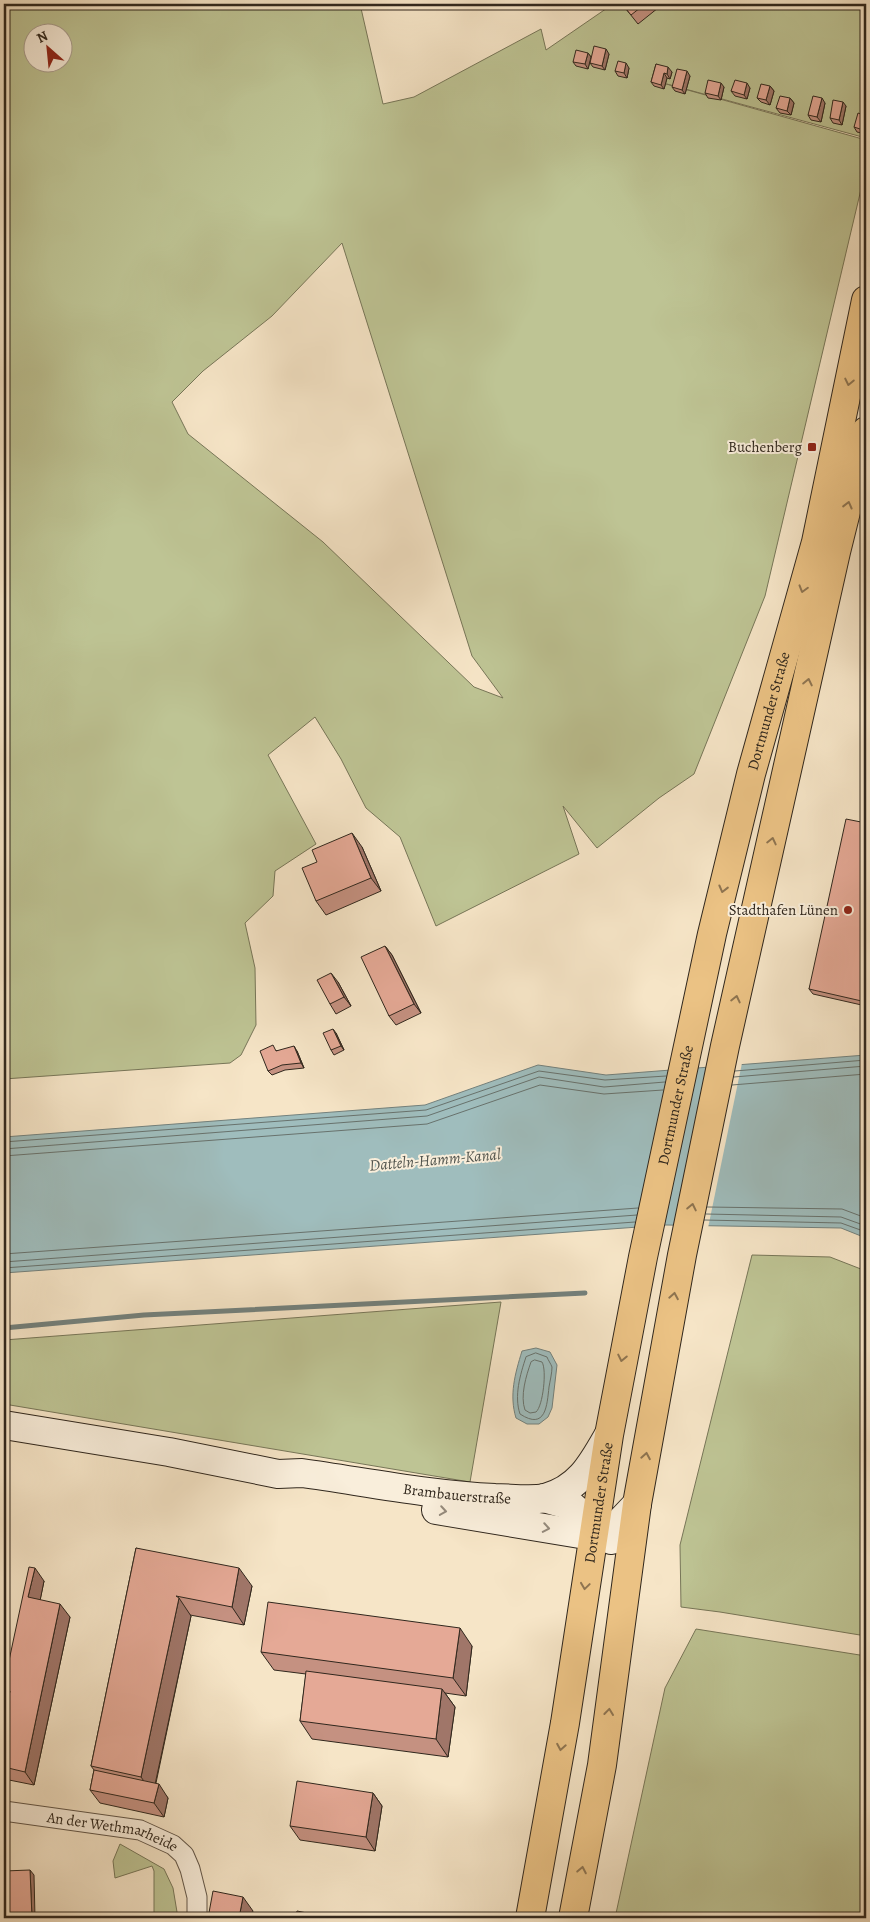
<svg xmlns="http://www.w3.org/2000/svg" width="870" height="1922" font-family="Alegreya,serif">
<style>
.green{fill:#bec494;stroke:#777658;fill-rule:evenodd}
.water{fill:#9fbdbd;stroke:#73817d}
.pier{fill:#f6e5c7}
.lines{fill:none;stroke-linecap:round;stroke-linejoin:round}
.shore{stroke:#68726d;stroke-width:1}
.stream{stroke:#73817d;stroke-width:5}
.minor-casing{stroke:#625648;stroke-width:21}
.secondary-casing{stroke:#30271d;stroke-width:30}
.primary-casing{stroke:#30271d;stroke-width:30}
.minor{stroke:#f9eedb;stroke-width:19}
.secondary{stroke:#f9eedb;stroke-width:28}
.primary{stroke:#ebc284;stroke-width:28}
.wall{fill:#c59181;stroke:#30271d}
.shaded-wall{fill:#a07669;stroke:#30271d}
.building{fill:#e5a996;stroke:#30271d}
.oneway{stroke:#8e7450}
.oneway2{stroke:#948a7c}
.poi-dot{fill:#8f2418;stroke:#f9eedb;stroke-width:2}
.labels{text-anchor:middle;stroke-width:4;stroke-linejoin:round;paint-order:stroke}
.poi-label{font-size:15px;fill:#30271d;stroke:#f9eedb;text-anchor:end}
.street-label{font-size:15px;fill:#30271d;stroke:#f9eedb}
.water-label{font-size:16px;font-style:italic;fill:#51544d;stroke:#f9eedb}
</style>
<rect width="100%" height="100%" fill="#f6e5c7"/>
<filter id="stains"><feTurbulence type="fractalNoise" baseFrequency=".004" numOctaves="4"/><feColorMatrix values="0 0 0 0 .2 0 0 0 0 .09 0 0 0 0 .02 0 0 0 .5 -.17"/></filter>
<radialGradient id="worn" r=".72"><stop offset=".6" stop-color="#630" stop-opacity="0"/><stop offset="1" stop-color="#630" stop-opacity=".3"/></radialGradient>
<!-- green -->
<path class="green" d="M4 4H360L383 104 414 97 541 29 546 50 613 4H866V138L652 80 866 140V168L765 596 694 774 659 798 597 848 563 806 579 854 436 926 400 837 366 808 341 759 315 717 268 755 316 844 275 871 273 896 245 923 255 968 256 1025 241 1055 230 1063 4 1079ZM32 32H62V62H32ZM342 243 472 656 503 698 474 687 323 542 188 434 172 402 203 371 272 316Z
M752 1255 830 1257 866 1271V1636L720 1612 681 1607 680 1545Z
M501 1302 470 1482 4 1404V1340Z
M696 1629 866 1656V1918H615L665 1688Z
M120 1844 164 1869 173 1888 178 1918H154V1871L152 1866 115 1878 113 1861Z"/>
<!-- water -->
<path class="water" d="M866 1055V1238L841 1228 666 1225 4 1273V1137L425 1105 538 1065 606 1075Z
M536 1348 550 1352 557 1365 552 1408 548 1417 539 1424H527L516 1418C509 1395 515 1374 522 1351Z"/>
<!-- pier -->
<path class="pier" d="M742 1063 708 1228 677 1227 710 1065Z"/>
<g class="lines">
<!-- shore -->
<path class="shore" d="M735 1071 866 1060
M734 1077 866 1066
M732 1085 866 1074
M4 1142 426 1110 539 1071 605 1080 666 1076
M4 1149 427 1116 539 1077 604 1087 665 1082
M4 1156 427 1124 540 1085 604 1094 663 1090
M707 1207 842 1209 866 1218
M706 1214 841 1217 866 1226
M704 1220 841 1223 866 1232
M4 1254 638 1208
M4 1262 637 1215
M4 1268 635 1222
M536 1353 547 1357C548 1360 551 1364 552 1367 552 1373 550 1381 549 1387 547 1405 546 1431 520 1414 514 1396 520 1375 526 1357Z
M535 1360 542 1362C547 1370 543 1406 536 1412L530 1413 525 1410C520 1396 526 1376 531 1362Z"/>
<!-- stream -->
<path class="stream" d="M4 1328 144 1315 585 1293"/>
<!-- minor casing -->
<g class="minor-casing">
<g id="minor">
<path id="s1" d="M4 1811 140 1830 173 1845 184 1855 190 1869 197 1897V1918"/>
</g>
</g>
<!-- secondary casing -->
<g class="secondary-casing">
<g id="secondary">
<path id="s2" d="M4 1425 169 1452 278 1474 302 1473C366 1482 431 1495 495 1498 509 1498 531 1501 545 1498 579 1489 592 1464 608 1436"/>
<path d="M544 1498 572 1506 611 1540"/>
<path d="M436 1510 592 1536 618 1524 637 1504"/>
</g>
</g>
<!-- primary casing -->
<g class="primary-casing">
<g id="primary">
<path id="s3" d="M530 1918 565 1723 609 1435 643 1257 712 934 751 774 816 542 866 300"/>
<path d="M573 1918 602 1765 637 1504 682 1255 725 1046 836 552 866 431"/>
</g>
</g>
<!-- minor -->
<use href="#minor" class="minor"/>
<!-- secondary -->
<use href="#secondary" class="secondary"/>
<!-- primary -->
<use href="#primary" class="primary"/>
</g>
<!-- wall -->
<path class="wall" d="M622 4H663L638 24Z
M588 53 591 57 588 69 576 66 573 62Z
M609 54 605 70 593 67 590 63Z
M656 64 672 72 670 79 667 78 664 89 654 86 651 82Z
M629 68 627 78 618 76 615 71Z
M690 76 685 94 675 91 672 87Z
M770 86 774 91 770 105 761 102 757 98Z
M724 87 721 100 708 98 705 93Z
M750 88 747 99 735 96 731 91Z
M790 98 794 103 791 115 780 113 776 108Z
M825 103 821 122 811 120 808 115Z
M846 106 842 125 833 123 830 118Z
M866 116V134L857 132 854 127Z
M866 720V749L862 742Z
M866 823V1006L813 994 809 989Z
M362 847 381 891 326 915 316 901Z
M385 946 392 955 421 1013 396 1025 389 1016Z
M338 982 351 1006 336 1014 330 1004Z
M336 1033 344 1050 334 1055 331 1050Z
M277 1050V1051H297L304 1068 285 1070 272 1075 268 1071Z
M136 1548 252 1586 244 1625 190 1615 191 1616 156 1783 168 1798 164 1817 100 1803 90 1790 94 1770 91 1766Z
M44 1581 40 1600 70 1617 34 1785 4 1779V1721L9 1698 4 1691V1684Z
M472 1646 466 1696 445 1693 455 1707 448 1757 312 1739 300 1721 306 1674 274 1670 261 1652Z
M373 1793 382 1806 375 1851 300 1840 290 1826Z"/>
<!-- shaded-wall -->
<path class="shaded-wall" d="M606 49 609 54 605 70 602 66Z
M588 53 591 57 588 69 585 64Z
M626 63 629 68 627 78 624 73Z
M668 67 672 72 670 79 667 74Z
M687 71 690 76 685 94 682 90Z
M664 73 667 78 664 89 661 85Z
M721 83 724 87 721 100 718 96Z
M747 83 750 88 747 99 744 95Z
M770 86 774 91 770 105 766 100Z
M790 98 794 103 791 115 787 111Z
M822 98 825 103 821 122 817 117Z
M843 102 846 106 842 125 839 120Z
M352 833 362 847 381 891 371 878Z
M385 946 392 955 421 1013 414 1004Z
M331 973 338 982 351 1006 344 997Z
M333 1029 336 1033 344 1050 341 1046Z
M294 1046 297 1051 304 1068 301 1063Z
M35 1568 44 1581 38 1611 28 1597Z
M239 1568 252 1586 244 1625 232 1607Z
M179 1598 191 1616 153 1794 141 1777Z
M60 1604 70 1617 34 1785 25 1772Z
M460 1628 472 1646 466 1696 453 1678Z
M442 1689 455 1707 448 1757 436 1739Z
M159 1784 168 1798 164 1817 154 1803Z
M373 1793 382 1806 375 1851 366 1837Z
M30 1870 34 1875 35 1918H32Z
M243 1897 253 1911 251 1918H239Z"/>
<!-- building -->
<path class="building" d="M622 4H645L631 15Z
M594 46 606 49 602 66 590 63Z
M576 50 588 53 585 64 573 62Z
M618 61 626 63 624 73 615 71Z
M656 64 668 67 667 74 664 73 661 85 651 82Z
M677 69 687 71 682 90 672 87Z
M708 80 721 83 718 96 705 93Z
M735 80 747 83 744 95 731 91Z
M761 84 770 86 766 100 757 98Z
M780 96 790 98 787 111 776 108Z
M813 96 822 98 817 117 808 115Z
M833 100 843 102 839 120 830 118Z
M858 113 866 116V131L854 127Z
M866 720V743L862 742Z
M846 819 866 823V1002L809 989Z
M352 833 371 878 316 901 302 868 317 862 312 850Z
M385 946 414 1004 389 1016 361 957Z
M331 973 344 997 330 1004 317 980Z
M333 1029 341 1046 331 1050 323 1033Z
M273 1045 276 1051 294 1046 301 1063 282 1065 268 1071 260 1051Z
M136 1548 239 1568 232 1607 176 1596 179 1598 141 1777 91 1766Z
M29 1567 35 1568 28 1597 60 1604 25 1772 4 1767V1721L10 1691 4 1689V1684Z
M268 1602 460 1628 453 1678 261 1652Z
M306 1671 442 1689 436 1739 300 1721Z
M94 1770 159 1784 154 1803 90 1790Z
M297 1781 373 1793 366 1837 290 1826Z
M30 1870 32 1918H4V1871Z
M213 1891 243 1897 239 1918H208Z
M297 1911 332 1918H295Z"/>
<!-- one-way arrows -->
<defs><path id="oneway-chevron" d="M-2-3.5L2.5 0L-2 3.5" fill="none" stroke-width="1.6" stroke-linecap="round" stroke-linejoin="round" transform="scale(1.25)"/></defs>
<g class="oneway">
<use href="#oneway-chevron" transform="translate(849 382) rotate(102)"/>
<use href="#oneway-chevron" transform="translate(848 505) rotate(-76)"/>
<use href="#oneway-chevron" transform="translate(803 589) rotate(106)"/>
<use href="#oneway-chevron" transform="translate(808 682) rotate(-78)"/>
<use href="#oneway-chevron" transform="translate(772 841) rotate(-77)"/>
<use href="#oneway-chevron" transform="translate(723 889) rotate(104)"/>
<use href="#oneway-chevron" transform="translate(736 999) rotate(-77)"/>
<use href="#oneway-chevron" transform="translate(692 1207) rotate(-78)"/>
<use href="#oneway-chevron" transform="translate(674 1296) rotate(-80)"/>
<use href="#oneway-chevron" transform="translate(622 1358) rotate(102)"/>
<use href="#oneway-chevron" transform="translate(646 1456) rotate(-80)"/>
<use href="#oneway-chevron" transform="translate(585 1586) rotate(98)"/>
<use href="#oneway-chevron" transform="translate(609 1712) rotate(-83)"/>
<use href="#oneway-chevron" transform="translate(561 1747) rotate(100)"/>
<use href="#oneway-chevron" transform="translate(582 1870) rotate(-79)"/>
</g>
<g class="oneway2">
<use href="#oneway-chevron" transform="translate(443 1511) rotate(9)"/>
<use href="#oneway-chevron" transform="translate(546 1528) rotate(10)"/>
</g>
<!-- markers -->
<g class="poi-dot">
<rect x="807" y="442" width="10" height="10" rx="2.5"/>
<circle cx="848" cy="910" r="5"/>
</g>
<g class="labels">
<!-- poi labels -->
<g class="poi-label">
<text x="802" y="452">Buchenberg</text>
<text x="838" y="915">Stadthafen Lünen</text>
</g>
<!-- street labels -->
<g class="street-label">
<text dy="5" stroke="none"><textPath href="#s3" startOffset="1231">Dortmunder Straße</textPath></text>
<text dy="5" stroke="none"><textPath href="#s3" startOffset="826">Dortmunder Straße</textPath></text>
<text dy="5" stroke="none"><textPath href="#s2" startOffset="459">Brambauerstraße</textPath></text>
<text dy="5" stroke="none"><textPath href="#s3" startOffset="421">Dortmunder Straße</textPath></text>
<text dy="5" stroke="none"><textPath href="#s1" startOffset="111">An der Wethmarheide</textPath></text>
</g>
<!-- water labels -->
<g class="water-label">
<text transform="translate(435 1159) rotate(-5)" y="6">Datteln-Hamm-Kanal</text>
</g>
</g>
<!-- margin -->
<rect width="870" height="1922" fill="none" stroke="#f6e5c7" stroke-width="20"/>
<rect x="5" y="5" width="860" height="1912" fill="none" stroke="#30271d" stroke-width="2.5"/>
<rect x="10" y="10" width="850" height="1902" fill="none" stroke="#30271d"/>
<!-- north arrow -->
<g transform="translate(48 48) rotate(333)"><circle r="24" fill="#f9eedb" stroke="#a99e8f"/>
<path d="M0-4L9 19L0 12L-9 19Z" fill="#8f2418"/>
<text y="-8" font-size="14" font-weight="bold" text-anchor="middle" fill="#30271d">N</text>
</g>
<rect width="100%" height="100%" filter="url(#stains)"/>
<rect width="100%" height="100%" fill="url(#worn)"/>
</svg>
